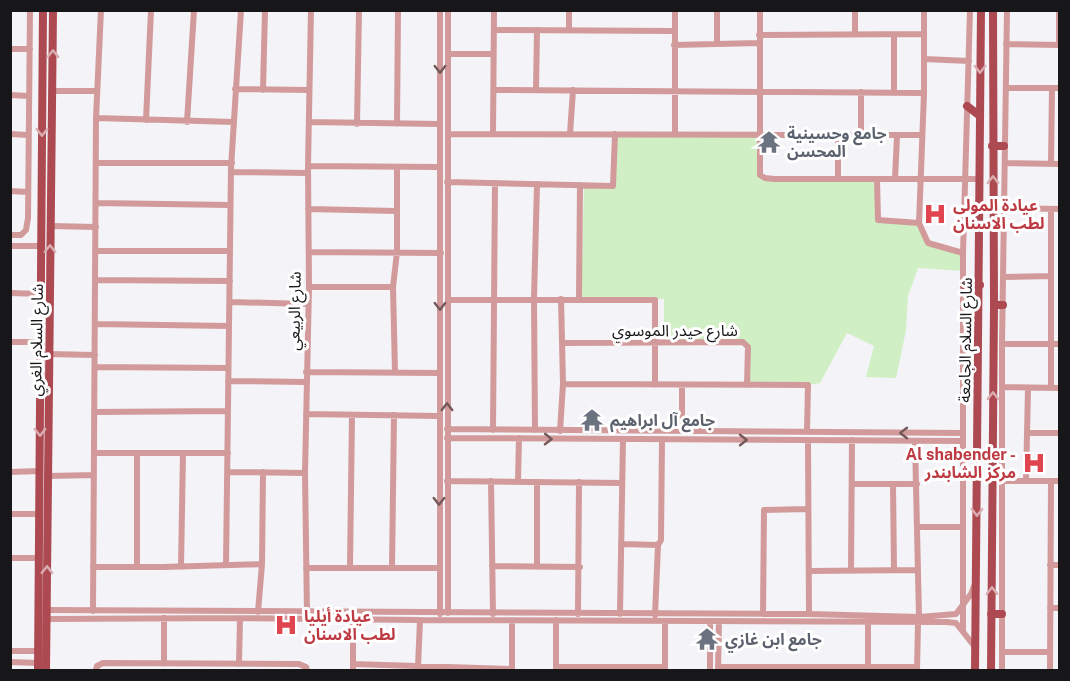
<svg xmlns="http://www.w3.org/2000/svg" width="1070" height="681" font-family="'Public Sans','Noto Sans Arabic',sans-serif">
<style>
.green{fill:#d0efc4}
.lines{fill:none;stroke-linecap:round;stroke-linejoin:round}
.minor{stroke:#d29a9b;stroke-width:6}
.major{stroke:#ac4951;stroke-width:8}
.oneway{stroke:#daadb1}
.oneway2{stroke:#74585a}
.labels{text-anchor:middle;stroke-width:6;stroke-linejoin:round;paint-order:stroke}
.worship-label{font-size:16px;font-weight:bold;fill:#5b616d;stroke:#fff;text-anchor:start}
.health-label{font-size:16px;font-weight:bold;fill:#be3a42;stroke:#fff;text-anchor:start}
.street-label{font-size:16px;fill:#171618;stroke:#fff}
</style>
<rect width="100%" height="100%" fill="#f4f3f7"/>
<!-- green -->
<path class="green" d="M615 134 759 135 760 175 765 178 877 179 878 218 919 223 928 243 963 253V271L918 268 908 296 906 330 896 378 866 377 874 346 847 333 820 383 808 385H747L748 347 743 342H664V299L581 302 584 185H613Z"/>
<g class="lines">
<!-- minor -->
<path class="minor" d="M440 10V614
M675 10V135
M760 10V175L765 178 774 179H979
M855 10V34
M924 10V93L919 223 928 243 963 253
M494 30 674 31
M569 30V10
M759 35 924 34
M894 35V92
M717 44V10
M1006 44 1060 45
M674 45 759 43
M1059 45V10
M10 49H30
M448 54H493
M924 59 969 61
M1006 88H1060
M235 89 309 90
M263 90 265 10
M494 90 924 93
M536 90 537 30
M52 91H97
M861 92V135
M10 95 29 96
M96 118 234 122
M146 120 151 10
M187 122 194 10
M309 122 439 124
M357 124 359 10
M397 124 398 10
M10 134 28 135
M448 134 922 135
M493 134 494 10
M570 134 573 90
M838 135V178
M96 163H232
M1005 163 1060 164
M1051 164 1052 88
M308 166 439 167
M231 172 308 173
M877 179 878 220 919 223
M895 179 897 136
M447 182 613 186 615 134
M10 191 28 192
M96 203 230 205
M1004 208 1060 209
M308 209 396 211
M1051 209V388
M50 226 96 227
M10 235H21L26 230 28 218 30 10
M10 246H42
M95 251H230
M309 252 441 253
M1003 277 1051 276
M95 280 230 281
M309 287H393
M10 293 41 294
M579 299 580 185
M448 300H655V385
M230 302 308 304
M95 324 229 326
M10 342H40
M562 343 743 342 748 347 747 385
M1002 344H1060
M48 354 95 355
M95 367 228 368
M306 372 439 373
M395 372 393 287 397 252V167
M228 381 306 382
M563 384 808 385 807 431
M682 385V431
M1002 387 1060 388
M94 412 227 411
M306 414 439 416
M447 429 963 433
M493 430 495 183
M535 430 534 299 537 184
M560 431 563 384 561 299
M1027 433H1060
M447 438 963 441
M808 440 809 614
M915 441 919 617
M94 453H228
M10 472 40 471
M228 472 305 473
M48 476 94 475
M447 481 622 483
M491 481 493 614
M518 481 519 438
M1003 481H1060
M1026 481 1028 388
M537 482V567
M852 484H917
M893 484 894 570
M10 514H39
M917 527H963
M621 544 658 545 661 540 662 439
M10 558H39
M226 565 231 168 241 10
M1050 565H1060
M492 566 580 567
M93 567H163L262 564
M137 567V454
M181 567 183 453
M350 567 352 415
M306 568H438
M392 568 394 415
M851 570 852 440
M809 571 917 570
M1050 608H1060
M46 610 809 614 919 617 956 614 971 594 974 586
M93 611 96 118 101 10
M258 612 262 564 263 472
M307 613 305 473 309 287 308 166 311 10
M448 613V10
M578 614 579 482
M620 614 623 439
M763 614 764 510 807 509
M655 615 658 545
M46 619 240 618 420 620 947 622 956 623 975 647
M353 619V670
M665 621V669
M868 622V668
M963 630V253L970 10
M10 651H38
M1002 652H1050
M10 662 38 663
M164 664V618
M239 664 240 618
M353 664 512 669
M418 667 420 620
M556 667H665
M718 667H917
M96 670 97 666 103 663 299 664 306 667 307 670
M512 670V621
M556 670V620
M710 670V621
M718 670 719 621
M917 670 918 623
M1002 670V344L1007 10
M1050 670 1051 481"/>
<!-- major -->
<path class="major" d="M967 106 980 116
M992 146H1004
M964 285H980
M994 305H1003
M991 614H1002
M38 670 43 10
M46 670 53 10
M975 670 981 10
M991 670 994 305 993 10"/>
</g>
<!-- one-way arrows -->
<defs><path id="oneway-chevron" d="M-2-3.5L2.5 0L-2 3.5" fill="none" stroke-width="1.6" stroke-linecap="round" stroke-linejoin="round" transform="scale(1.5)"/></defs>
<g class="oneway">
<use href="#oneway-chevron" transform="translate(53 54) rotate(-89)"/>
<use href="#oneway-chevron" transform="translate(980 69) rotate(91)"/>
<use href="#oneway-chevron" transform="translate(42 132) rotate(90)"/>
<use href="#oneway-chevron" transform="translate(993 180) rotate(-90)"/>
<use href="#oneway-chevron" transform="translate(50 249) rotate(-89)"/>
<use href="#oneway-chevron" transform="translate(993 396) rotate(-90)"/>
<use href="#oneway-chevron" transform="translate(40 432) rotate(90)"/>
<use href="#oneway-chevron" transform="translate(977 512) rotate(91)"/>
<use href="#oneway-chevron" transform="translate(47 570) rotate(-89)"/>
<use href="#oneway-chevron" transform="translate(992 591) rotate(-90)"/>
</g>
<g class="oneway2">
<use href="#oneway-chevron" transform="translate(440 69) rotate(90)"/>
<use href="#oneway-chevron" transform="translate(440 306) rotate(90)"/>
<use href="#oneway-chevron" transform="translate(447 407) rotate(-90)"/>
<use href="#oneway-chevron" transform="translate(904 433) rotate(-180)"/>
<use href="#oneway-chevron" transform="translate(548 439) rotate(1)"/>
<use href="#oneway-chevron" transform="translate(743 440)"/>
<use href="#oneway-chevron" transform="translate(439 501) rotate(90)"/>
</g>
<!-- icons -->
<defs>
<g id="temple-bare" transform="scale(1.8)"><path d="M0-6L5-2H3V0L6.5 2.5H4V6H1.5V3h-3V6H-4V2.5H-6.5L-3 0V-2H-5Z" fill="#6b7280" stroke="#fff" stroke-width="2.5" paint-order="stroke"/></g>
<g id="hospital-bare" transform="scale(1.8)"><path d="M-5-5h3v3.5h4V-5h3V5h-3V1.5h-4V5h-3Z" fill="#e0444e" stroke="#fff" stroke-width="2.5" paint-order="stroke"/></g>
</defs>
<g fill-rule="evenodd">
<use href="#temple-bare" x="769" y="142"/>
<use href="#hospital-bare" x="935" y="214"/>
<use href="#temple-bare" x="592" y="420"/>
<use href="#hospital-bare" x="1034" y="463"/>
<use href="#hospital-bare" x="286" y="625"/>
<use href="#temple-bare" x="707" y="639"/>
</g>
<g class="labels">
<!-- worship labels -->
<g class="worship-label">
<text x="787" y="139">جامع وحسينية<tspan x="787" dy="18">المحسن</tspan></text>
<text x="610" y="426">جامع آل ابراهيم</text>
<text x="725" y="645">جامع ابن غازي</text>
</g>
<!-- health labels -->
<g class="health-label">
<text x="953" y="211">عيادة المولى<tspan x="953" dy="18">لطب الاسنان</tspan></text>
<text x="1016" y="460" text-anchor="end">Al shabender -<tspan x="1016" dy="18">مركز الشابندر</tspan></text>
<text x="304" y="622">عيادة أيليا<tspan x="304" dy="18">لطب الاسنان</tspan></text>
</g>
<!-- street labels -->
<g class="street-label">
<text transform="translate(294 311) rotate(-89)" y="6">شارع الربيعي</text>
<text x="675" y="336">شارع حيدر الموسوي</text>
<text transform="translate(36 340) rotate(-89)" y="6">شارع السلام الغري</text>
<text transform="translate(965 340) rotate(-89)" y="6">شارع السلام الجامعة</text>
</g>
</g>
<!-- border -->
<rect width="1070" height="681" fill="none" stroke="#171618" stroke-width="24"/>
</svg>
